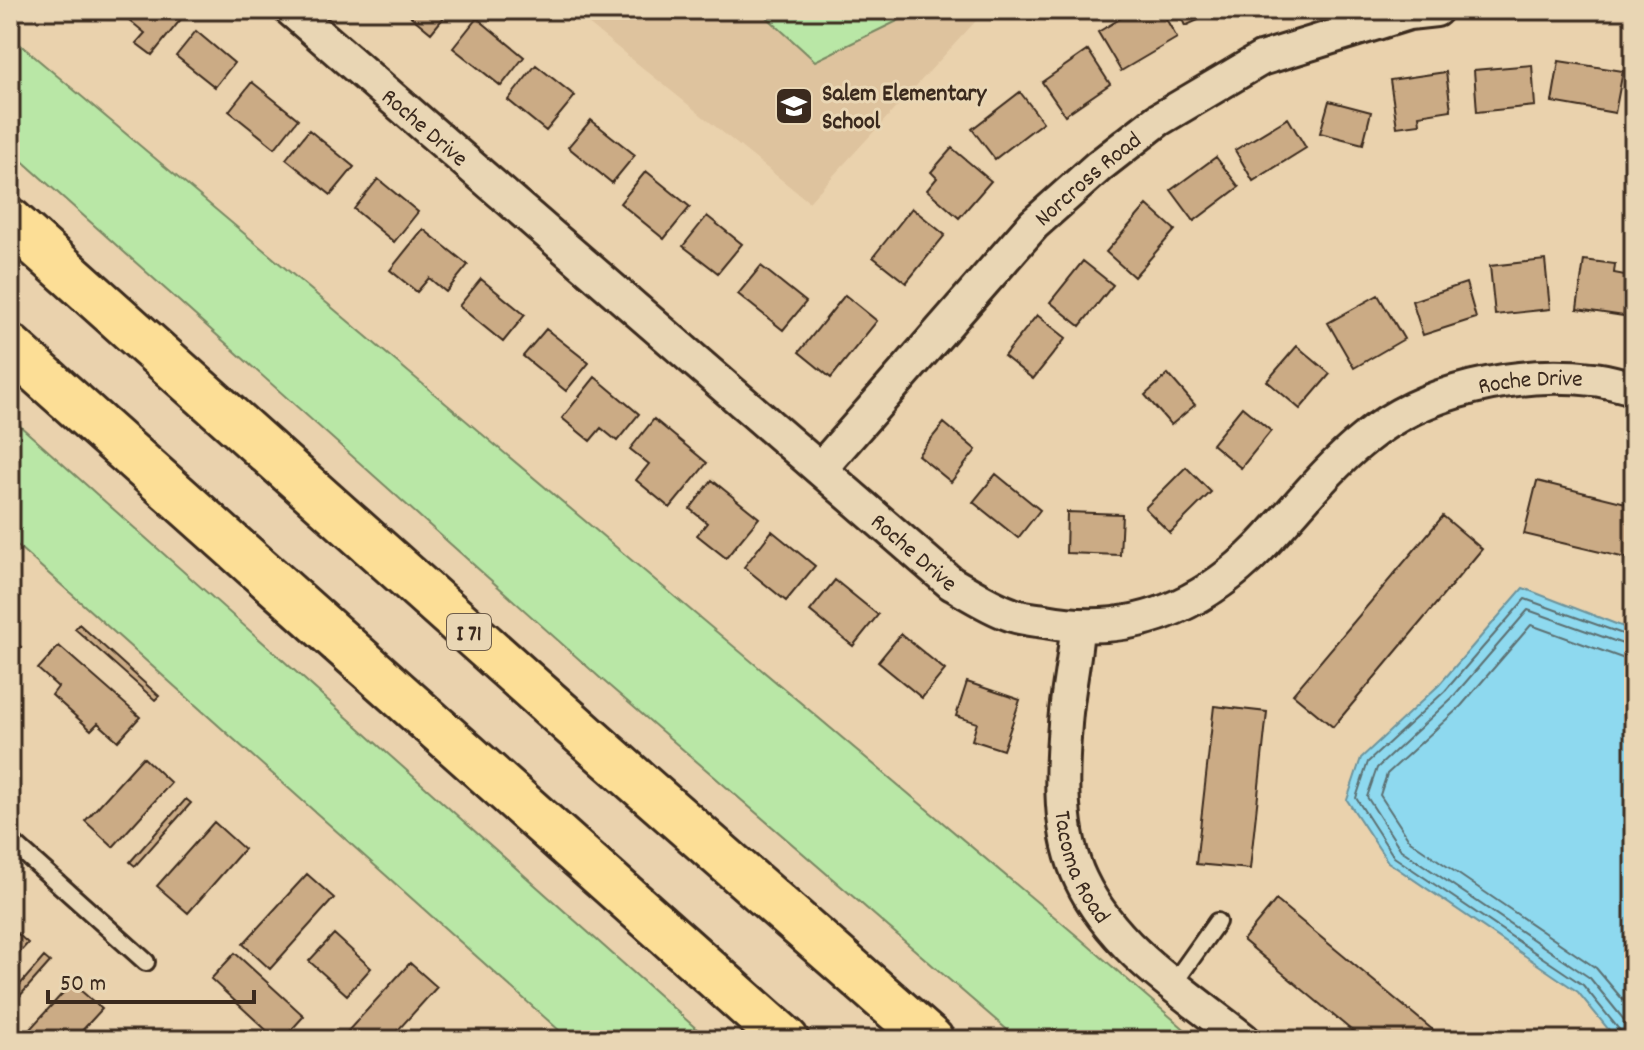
<svg xmlns="http://www.w3.org/2000/svg" width="1644" height="1050" font-family="Dekko,sans-serif">
<style>
.built{fill:#dec39e}
.green{fill:#b9e7a6;stroke:#7a8862;stroke-width:2}
.water{fill:#8ed9ef;stroke:#6d939b;stroke-width:2}
.lines{fill:none;stroke-linecap:round;stroke-linejoin:round}
.shore{stroke:#5c7072;stroke-width:2}
.building{fill:#cbab85;stroke:#3b2a1e;stroke-width:2}
.lane-casing{stroke:#3b2a1e;stroke-width:22}
.street-casing{stroke:#3b2a1e;stroke-width:38}
.highway-casing{stroke:#3b2a1e;stroke-width:50}
.lane{stroke:#e9d6b4;stroke-width:16}
.street{stroke:#e9d6b4;stroke-width:32}
.highway{stroke:#fcde96;stroke-width:44}
.labels{text-anchor:middle;stroke-width:6;stroke-linejoin:round;paint-order:stroke}
.shield{fill:#e9d6b4;stroke:#6f5e4b;stroke-width:2}
.shield-label{font-size:22px;font-weight:bold;fill:#3b2a1e}
.poi-label{font-size:24px;font-weight:bold;fill:#3b2a1e;stroke:#e9d6b4;text-anchor:start}
.street-label{font-size:24px;fill:#3b2a1e;stroke:#e9d6b4}
</style>
<rect width="100%" height="100%" fill="#ead2ad"/>
<filter id="ink" filterUnits="userSpaceOnUse"><feTurbulence type="fractalNoise" baseFrequency=".0125" numOctaves="2"/><feDisplacementMap in="SourceGraphic" scale="16" xChannelSelector="R" yChannelSelector="G"/><feConvolveMatrix kernelMatrix="1 2 1 2 8 2 1 2 1" color-interpolation-filters="sRGB"/></filter>
<g filter="url(#ink)">
<!-- built -->
<path class="built" d="M571 10H986L809 202Z"/>
<!-- green -->
<path class="green" d="M759 10H920L815 61Z
M10 36 1076 935 1197 1040H1019L599 677 10 150Z
M10 417 709 1040H570L10 539Z"/>
<!-- water -->
<path class="water" d="M1523 588 1634 631V1040H1617L1578 992 1388 862 1347 800 1361 758 1439 685Z"/>
<g class="lines">
<!-- shore -->
<path class="shore" d="M1634 660 1622 658 1531 625 1461 706 1387 774 1380 795 1410 841 1596 968 1634 1013
M1623 1040 1621 1032 1583 985 1394 857 1356 798 1368 762 1445 691 1525 599 1634 638
M1633 1040 1629 1026 1590 978 1401 850 1367 797 1377 768 1452 698 1528 610 1634 648"/>
</g>
<!-- building -->
<path class="building" d="M117 10H172L182 18 152 55 136 43 145 33Z
M403 10H450L431 33Z
M1135 10H1161L1177 38 1121 71 1098 32Z
M1178 10H1220L1185 26Z
M477 18 524 57 501 86 453 48Z
M196 31 234 63 215 87 176 56Z
M1088 50 1110 84 1065 115 1042 82Z
M1559 61 1623 71 1615 113 1552 102Z
M536 65 575 96 546 131 508 100Z
M1532 65 1535 106 1477 112 1474 70Z
M1446 72 1451 110 1419 115 1420 124 1397 127 1390 80Z
M252 82 298 119 275 148 229 111Z
M1020 92 1043 122 995 159 972 129Z
M1329 101 1371 112 1363 144 1320 133Z
M1288 118 1306 148 1253 181 1235 150Z
M591 120 635 155 612 183 568 147Z
M309 130 354 167 331 195 286 159Z
M952 148 991 181 959 218 927 190 937 178 931 172Z
M1216 157 1239 187 1194 221 1171 190Z
M646 171 690 207 664 239 620 203Z
M378 179 418 212 394 242 354 209Z
M1147 205 1175 230 1134 277 1106 252Z
M912 208 945 235 906 283 873 257Z
M707 216 742 244 718 273 683 246Z
M423 229 468 265 446 292 429 278 417 292 390 270Z
M1545 260 1550 309 1495 315 1490 266Z
M1584 260 1615 264 1614 273 1630 276 1624 316 1577 309Z
M1083 261 1113 285 1080 326 1050 302Z
M761 266 806 302 783 330 738 294Z
M481 279 525 315 503 342 459 306Z
M1466 283 1476 318 1423 335 1412 301Z
M845 295 877 321 831 378 799 352Z
M1378 295 1404 339 1354 368 1328 323Z
M1037 315 1066 338 1033 379 1004 356Z
M546 329 589 363 566 391 523 356Z
M1297 346 1330 374 1300 409 1267 381Z
M1168 374 1195 405 1171 425 1145 395Z
M595 377 639 414 617 441 601 428 590 441 562 418Z
M1242 407 1271 431 1241 468 1212 444Z
M654 419 707 463 670 508 636 480 649 464 630 449Z
M944 423 976 450 951 482 918 455Z
M1186 467 1211 492 1170 533 1145 508Z
M996 474 1040 510 1018 538 973 502Z
M712 480 759 518 726 558 697 535 707 523 690 509Z
M1537 481 1634 505V560L1524 534Z
M1067 512 1122 514 1120 555 1066 553Z
M1443 516 1482 549 1333 727 1293 694Z
M772 531 815 566 786 601 744 567Z
M835 580 878 615 853 646 810 611Z
M79 624 159 696 155 700 75 629Z
M901 634 945 670 922 698 878 662Z
M10 638 21 647 10 660Z
M59 646 140 717 118 741 98 723 91 730 52 695 58 687 38 669Z
M967 682 1020 700 1003 750 972 740 977 723 956 716Z
M1214 706 1267 712 1250 869 1196 864Z
M143 757 171 783 113 847 85 821Z
M186 799 191 803 135 866 130 862Z
M214 822 244 849 188 913 157 886Z
M307 874 334 898 270 969 243 944Z
M1276 900 1445 1040H1363L1243 940Z
M10 927 28 943 10 963Z
M334 934 371 968 347 995 309 961Z
M235 953 304 1016 282 1040H277L211 979Z
M44 957 50 962 10 1007V996Z
M410 963 437 987 389 1040H355L347 1032Z
M72 983 102 1009 78 1035 74 1040H20Z"/>
<g class="lines">
<!-- lane casing -->
<g class="lane-casing">
<path id="lane" d="M10 840 146 962
M1173 984 1217 922"/>
</g>
<!-- street casing -->
<g class="street-casing">
<g id="street">
<path id="s1" d="M291 10 951 583C970 594 990 607 1010 614 1021 619 1034 619 1045 621 1129 637 1200 608 1259 548 1294 512 1324 471 1364 439 1423 390 1517 370 1593 379 1606 380 1621 385 1634 388"/>
<path id="s2" d="M821 468 1034 224 1099 166 1158 120 1261 59 1409 13 1436 10"/>
<path id="s3" d="M1077 627C1075 660 1067 692 1065 724 1061 774 1058 833 1081 880 1114 950 1185 993 1244 1040"/>
</g>
</g>
<!-- highway casing -->
<g class="highway-casing">
<path id="highway" d="M10 221 610 758 931 1040
M10 347 786 1040"/>
</g>
<!-- lane -->
<use href="#lane" class="lane"/>
<!-- street -->
<use href="#street" class="street"/>
<!-- highway -->
<use href="#highway" class="highway"/>
</g>
</g>
<!-- icons -->
<defs>
<g id="school-square" transform="scale(2)"><rect x="-9" y="-9" width="18" height="18" rx="4" fill="#3b2a1e" stroke="#e9d6b4"/><path d="M0-5L7-2L0 1L-7-2ZM-4 1L0 2.5L4 1V4Q0 6-4 4Z" fill="#fff"/></g>
</defs>
<g fill-rule="evenodd">
<use href="#school-square" x="794" y="106"/>
</g>
<g class="labels">
<!-- shield labels -->
<rect class="shield" x="447" y="614" width="44" height="36" rx="6"/>
<g class="shield-label">
<text x="469" y="640">I 71</text>
</g>
<!-- poi labels -->
<g class="poi-label">
<text x="822" y="100">Salem Elementary<tspan x="822" dy="28">School</tspan></text>
</g>
<!-- street labels -->
<g class="street-label">
<text dy="8" stroke="none"><textPath href="#s1" startOffset="178">Roche Drive</textPath></text>
<text dy="8" stroke="none"><textPath href="#s2" startOffset="394">Norcross Road</textPath></text>
<text dy="8" stroke="none"><textPath href="#s1" startOffset="1544">Roche Drive</textPath></text>
<text dy="8" stroke="none"><textPath href="#s1" startOffset="826">Roche Drive</textPath></text>
<text dy="8" stroke="none"><textPath href="#s3" startOffset="244">Tacoma Road</textPath></text>
</g>
</g>
<!-- margin -->
<rect width="1644" height="1050" fill="none" stroke="#e9d6b4" stroke-width="40"/>
<rect x="20" y="20" width="1604" height="1010" fill="none" stroke="#3b2a1e" stroke-width="3" filter="url(#ink)"/>
<!-- scale -->
<path d="M48 990v12h206v-12" fill="none" stroke="#3b2a1e" stroke-width="4"/>
<text x="60" y="990" font-size="24" fill="#3b2a1e" stroke="#e9d6b4" stroke-width="6" paint-order="stroke">50 m</text>
</svg>
